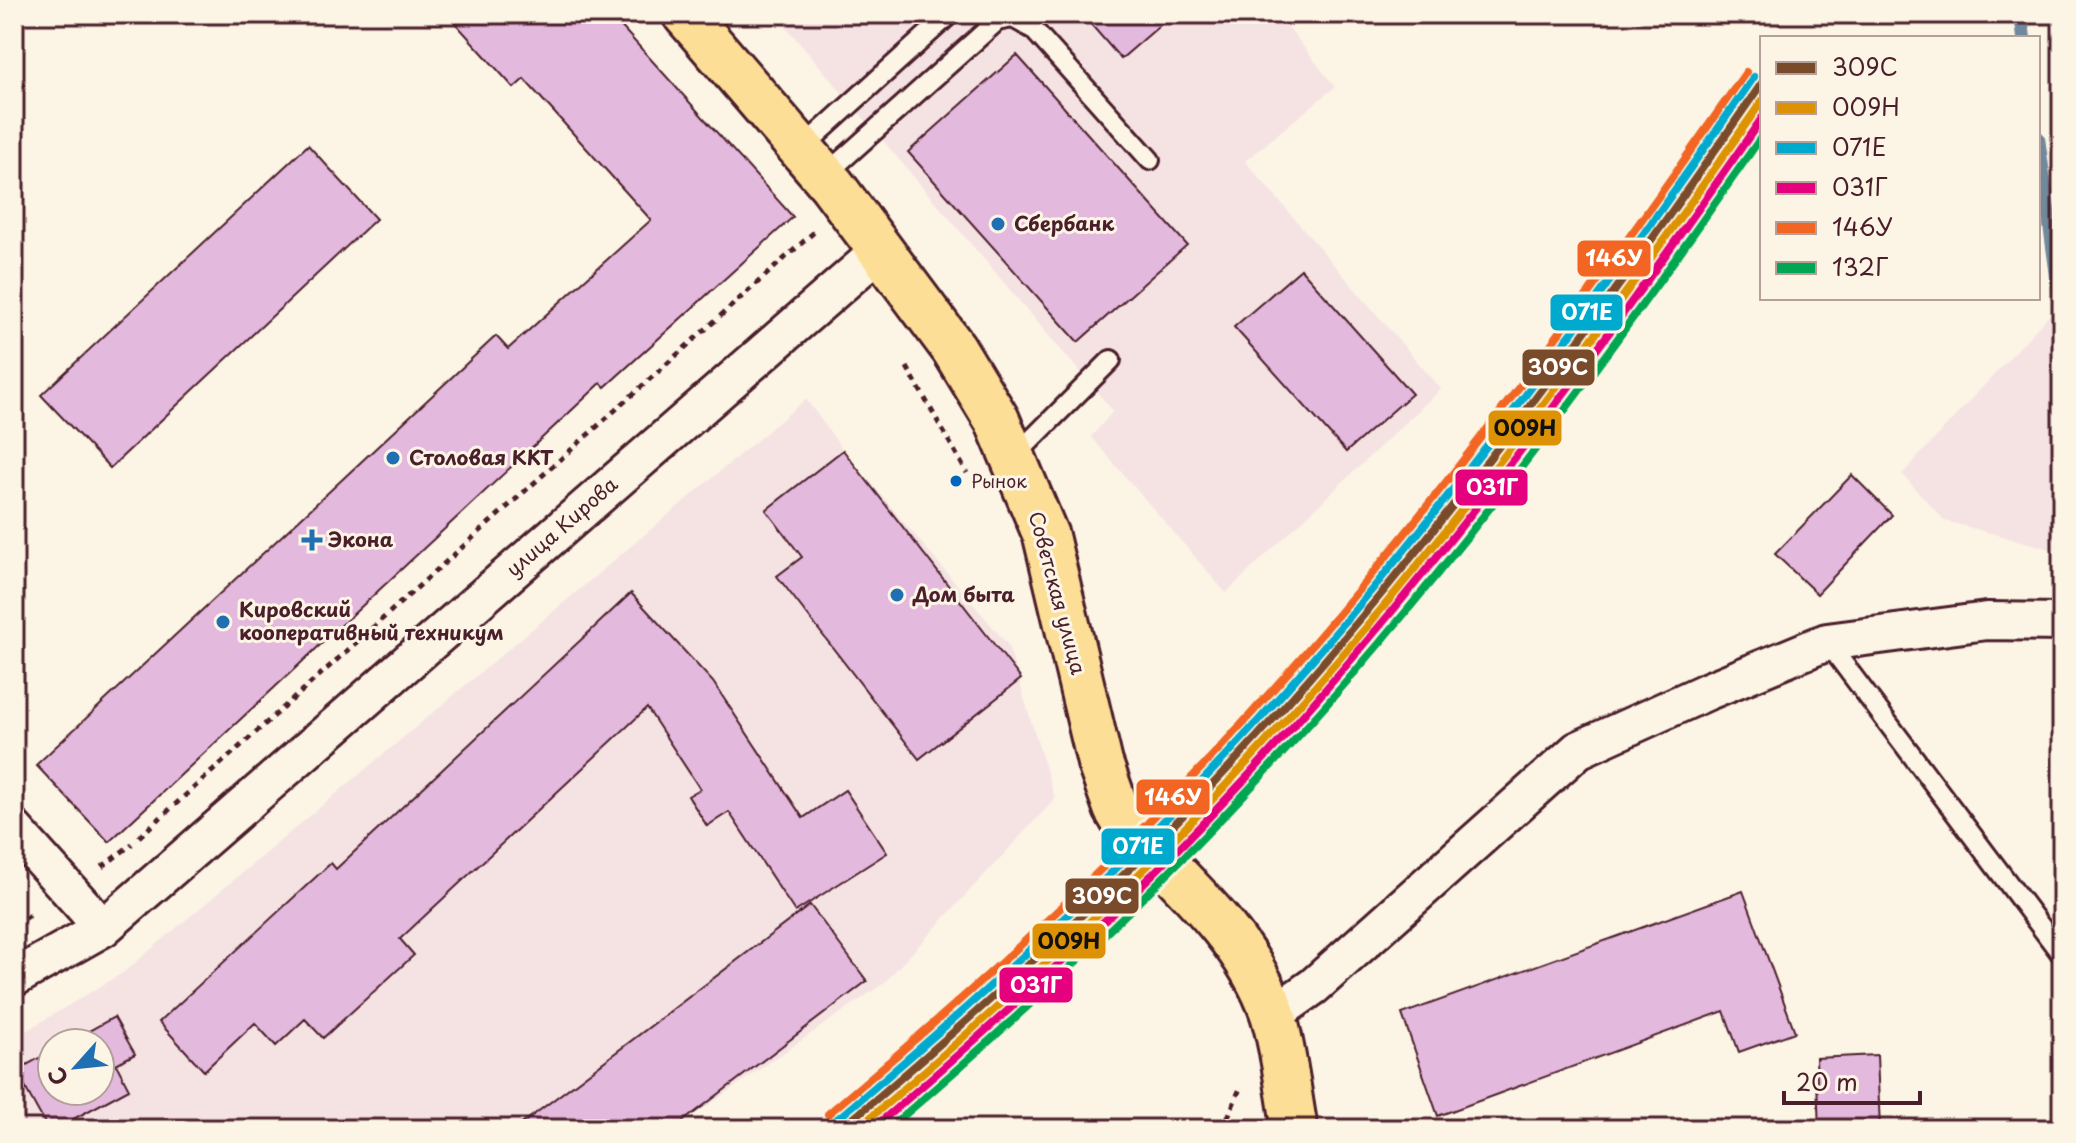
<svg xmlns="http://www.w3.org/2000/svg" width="2076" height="1143" font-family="'Playpen Sans',sans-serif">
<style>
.built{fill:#f5e3e3;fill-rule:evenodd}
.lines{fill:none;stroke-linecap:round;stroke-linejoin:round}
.stream{stroke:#6f899c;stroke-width:14}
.building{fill:#e4b9de;stroke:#4a1f2b;stroke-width:2}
.service-casing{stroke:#4a1f2b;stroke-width:24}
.minor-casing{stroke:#4a1f2b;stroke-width:42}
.primary-casing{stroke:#4a1f2b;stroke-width:50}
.path{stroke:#4a1f2b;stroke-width:5;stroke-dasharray:6 6;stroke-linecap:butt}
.service{stroke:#fcf5e5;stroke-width:18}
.minor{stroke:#fcf5e5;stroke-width:36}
.primary{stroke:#fcde96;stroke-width:44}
.rail-1-casing{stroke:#fcf5e5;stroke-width:14}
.rail-2-casing{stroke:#fcf5e5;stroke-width:14}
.rail-3-casing{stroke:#fcf5e5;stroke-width:14}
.rail-4-casing{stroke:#fcf5e5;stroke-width:14}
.rail-5-casing{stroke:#fcf5e5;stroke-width:14}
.rail-6-casing{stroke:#fcf5e5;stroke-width:14}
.rail-1{stroke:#7a4b2a;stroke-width:8}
.rail-2{stroke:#dd9206;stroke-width:8}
.rail-3{stroke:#00a9ce;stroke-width:8}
.rail-4{stroke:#e5007d;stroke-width:8}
.rail-5{stroke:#f26522;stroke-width:8}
.rail-6{stroke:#00a651;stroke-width:8}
.poi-dot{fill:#1f6fb2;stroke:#fcf5e5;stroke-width:3}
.bus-dot{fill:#0065bd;stroke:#fcf5e5;stroke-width:3}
.labels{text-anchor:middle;stroke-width:6;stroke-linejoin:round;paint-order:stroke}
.bus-label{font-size:18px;fill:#4a1f2b;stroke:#fcf5e5;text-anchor:start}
.poi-label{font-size:20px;font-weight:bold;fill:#4a1f2b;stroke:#fcf5e5;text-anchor:start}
.street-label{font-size:20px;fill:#4a1f2b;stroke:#fcf5e5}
.line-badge{stroke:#fcf5e5;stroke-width:3}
.badge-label{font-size:22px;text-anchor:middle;font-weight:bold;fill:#fff}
.pale-badge-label{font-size:22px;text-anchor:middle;font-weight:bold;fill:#111}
</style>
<rect width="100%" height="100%" fill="#fcf5e5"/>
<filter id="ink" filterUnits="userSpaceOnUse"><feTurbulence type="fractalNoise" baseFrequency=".0125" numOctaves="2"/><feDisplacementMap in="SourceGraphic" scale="16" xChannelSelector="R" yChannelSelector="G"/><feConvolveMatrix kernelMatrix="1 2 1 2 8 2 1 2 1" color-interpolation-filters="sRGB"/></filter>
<g filter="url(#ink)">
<!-- built -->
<path class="built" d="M775 14H1278L1335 87 1245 161 1441 389 1226 593 1091 437 1113 411Z
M2062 301V552L1945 521 1902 474Z
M806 399 843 450 1008 645 1055 799 884 983 674 1129H14V1038L124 972ZM52 1043H100V1091H52Z"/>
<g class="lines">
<!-- stream -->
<path class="stream" d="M2021 14 2024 38
M2038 138 2062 312"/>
</g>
<!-- building -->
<path class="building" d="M447 14H610L793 217 605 387 601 383 109 842 36 765 496 336 508 349 651 220 524 79 514 88Z
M1082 14H1173L1121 59Z
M1017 55 1187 245 1078 342 908 152Z
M308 145 376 219 110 468 41 395Z
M1301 269 1412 394 1346 452 1234 327Z
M843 450 1021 679 919 759 777 576 802 557 766 510Z
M1852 475 1892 515 1817 594 1775 554Z
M631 593 713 682 803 818 845 790 887 853 795 912 729 812 707 826 688 796 700 789 647 708 400 939 414 955 323 1038 305 1019 276 1046 255 1023 204 1071 159 1022 331 863 336 869Z
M1743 891 1795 1032 1739 1052 1724 1011 1438 1116 1402 1014Z
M810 905 867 981 673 1129H515Z
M114 1017 135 1054 116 1064 129 1089 55 1129H48L16 1071 52 1051V1091H100V1043H67Z
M1877 1055 1880 1129H1819L1816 1058Z"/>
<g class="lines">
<!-- service casing -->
<g class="service-casing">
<path id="service" d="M801 149 950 14
M824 176 997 21 1013 18 1033 29 1150 160
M1014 457 1111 360
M1827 642 2062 955"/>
</g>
<!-- minor casing -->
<g class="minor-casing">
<path id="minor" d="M14 829 103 928
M14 978 103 928 881 250
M1273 1015 1314 986 1578 750 1708 691 1827 642 1987 621 2062 622"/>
</g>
<!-- primary casing -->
<g class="primary-casing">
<path id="primary" d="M685 14 832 185 954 349 997 420 1046 536 1100 763 1116 808 1126 825C1179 880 1248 939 1273 1014 1284 1049 1288 1092 1295 1129"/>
</g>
<!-- path -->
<path class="path" d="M907 367 967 473
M139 837 814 232
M102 867 132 844
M14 924 34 913
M1223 1129 1241 1086"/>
<!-- service -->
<use href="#service" class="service"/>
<!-- minor -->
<use href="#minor" class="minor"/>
<!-- primary -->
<use href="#primary" class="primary"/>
<!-- rail-1 casing -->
<g class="rail-1-casing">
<path id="rail-1" d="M841 1129C977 1014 1110 895 1231 765 1428 554 1598 319 1762 83"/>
</g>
<!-- rail-2 casing -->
<g class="rail-2-casing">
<path id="rail-2" d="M857 1129C990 1016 1121 899 1240 770 1433 563 1600 333 1762 101"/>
</g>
<!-- rail-3 casing -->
<g class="rail-3-casing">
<path id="rail-3" d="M835 1121C970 1007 1103 888 1224 758 1421 547 1590 313 1754 77"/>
</g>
<!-- rail-4 casing -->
<g class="rail-4-casing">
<path id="rail-4" d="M872 1129C1003 1018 1131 902 1248 776 1437 571 1603 347 1762 118"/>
</g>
<!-- rail-5 casing -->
<g class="rail-5-casing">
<path id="rail-5" d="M828 1114C964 999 1096 881 1217 751 1413 541 1582 307 1746 72"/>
</g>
<!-- rail-6 casing -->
<g class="rail-6-casing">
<path id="rail-6" d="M888 1129C1015 1021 1138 908 1252 786 1441 586 1605 361 1762 136"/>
</g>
<!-- rail-1 -->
<use href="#rail-1" class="rail-1"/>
<!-- rail-2 -->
<use href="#rail-2" class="rail-2"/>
<!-- rail-3 -->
<use href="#rail-3" class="rail-3"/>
<!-- rail-4 -->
<use href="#rail-4" class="rail-4"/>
<!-- rail-5 -->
<use href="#rail-5" class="rail-5"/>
<!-- rail-6 -->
<use href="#rail-6" class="rail-6"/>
</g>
</g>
<!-- markers -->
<g class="poi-dot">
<circle cx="998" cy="224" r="8"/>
<circle cx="393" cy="458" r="8"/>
<path d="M308 528h8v8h8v8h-8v8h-8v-8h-8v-8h8z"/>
<circle cx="897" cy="595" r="8"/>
<circle cx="223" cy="622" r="8"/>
</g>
<circle class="bus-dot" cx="956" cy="481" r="7"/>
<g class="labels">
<!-- bus labels -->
<g class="bus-label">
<text x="971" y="488">Рынок</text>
</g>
<!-- poi labels -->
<g class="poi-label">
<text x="1014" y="231">Сбербанк</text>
<text x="409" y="465">Столовая ККТ</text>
<text x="328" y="547">Экона</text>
<text x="913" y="602">Дом быта</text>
<text x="239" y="617">Кировский<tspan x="239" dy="23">кооперативный техникум</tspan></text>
</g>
<!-- street labels -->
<g class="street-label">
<text transform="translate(562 527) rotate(-41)" y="7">улица Кирова</text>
<text transform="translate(1057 593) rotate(75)" y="7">Советская улица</text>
</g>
</g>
<g class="line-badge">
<rect x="1576" y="239" width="76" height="39" rx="8" fill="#f26522"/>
<rect x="1549" y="293" width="75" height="39" rx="8" fill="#00a9ce"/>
<rect x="1521" y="348" width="75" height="39" rx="8" fill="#7a4b2a"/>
<rect x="1487" y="409" width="76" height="38" rx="8" fill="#dd9206"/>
<rect x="1454" y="468" width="75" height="39" rx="8" fill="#e5007d"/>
<rect x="1135" y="778" width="76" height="38" rx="8" fill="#f26522"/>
<rect x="1100" y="827" width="76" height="39" rx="8" fill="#00a9ce"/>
<rect x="1064" y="877" width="76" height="38" rx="8" fill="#7a4b2a"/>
<rect x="1031" y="922" width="76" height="38" rx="8" fill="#dd9206"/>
<rect x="998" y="966" width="76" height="38" rx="8" fill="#e5007d"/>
</g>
<g class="badge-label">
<text x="1614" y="266">146У</text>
<text x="1587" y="320">071Е</text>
<text x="1558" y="375">309С</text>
<text x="1492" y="495">031Г</text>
<text x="1173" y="805">146У</text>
<text x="1138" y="854">071Е</text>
<text x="1102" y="904">309С</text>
<text x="1036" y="993">031Г</text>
</g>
<g class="pale-badge-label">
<text x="1525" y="436">009Н</text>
<text x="1069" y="949">009Н</text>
</g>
<!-- margin -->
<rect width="2076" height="1143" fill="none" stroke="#fcf5e5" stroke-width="48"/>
<rect x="24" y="24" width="2028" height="1095" fill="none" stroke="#4a1f2b" stroke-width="3" filter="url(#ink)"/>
<!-- legend -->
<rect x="1760" y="36" width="280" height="264" fill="#fcf5e5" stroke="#b59f9b" stroke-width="2"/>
<rect x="1776" y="62" width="40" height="12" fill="#7a4b2a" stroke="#b59f9b" stroke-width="2"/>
<text x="1832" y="76" font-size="24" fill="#4a1f2b">309С</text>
<rect x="1776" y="102" width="40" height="12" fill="#dd9206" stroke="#b59f9b" stroke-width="2"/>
<text x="1832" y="116" font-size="24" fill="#4a1f2b">009Н</text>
<rect x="1776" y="142" width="40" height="12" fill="#00a9ce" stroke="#b59f9b" stroke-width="2"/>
<text x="1832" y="156" font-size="24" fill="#4a1f2b">071Е</text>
<rect x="1776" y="182" width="40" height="12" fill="#e5007d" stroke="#b59f9b" stroke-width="2"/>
<text x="1832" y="196" font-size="24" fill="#4a1f2b">031Г</text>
<rect x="1776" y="222" width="40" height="12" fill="#f26522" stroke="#b59f9b" stroke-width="2"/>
<text x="1832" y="236" font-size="24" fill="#4a1f2b">146У</text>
<rect x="1776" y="262" width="40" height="12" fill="#00a651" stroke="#b59f9b" stroke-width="2"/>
<text x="1832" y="276" font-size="24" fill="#4a1f2b">132Г</text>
<!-- north arrow -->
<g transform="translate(76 1067) rotate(243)"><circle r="38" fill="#fcf5e5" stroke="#b59f9b" stroke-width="2"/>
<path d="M0-6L14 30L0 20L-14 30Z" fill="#1f6fb2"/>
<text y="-12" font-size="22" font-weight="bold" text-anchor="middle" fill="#4a1f2b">С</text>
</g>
<!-- scale -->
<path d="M1784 1091v12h136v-12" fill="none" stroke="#4a1f2b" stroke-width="4"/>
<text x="1796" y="1091" font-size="24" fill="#4a1f2b" stroke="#fcf5e5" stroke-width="6" paint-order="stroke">20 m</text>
</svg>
